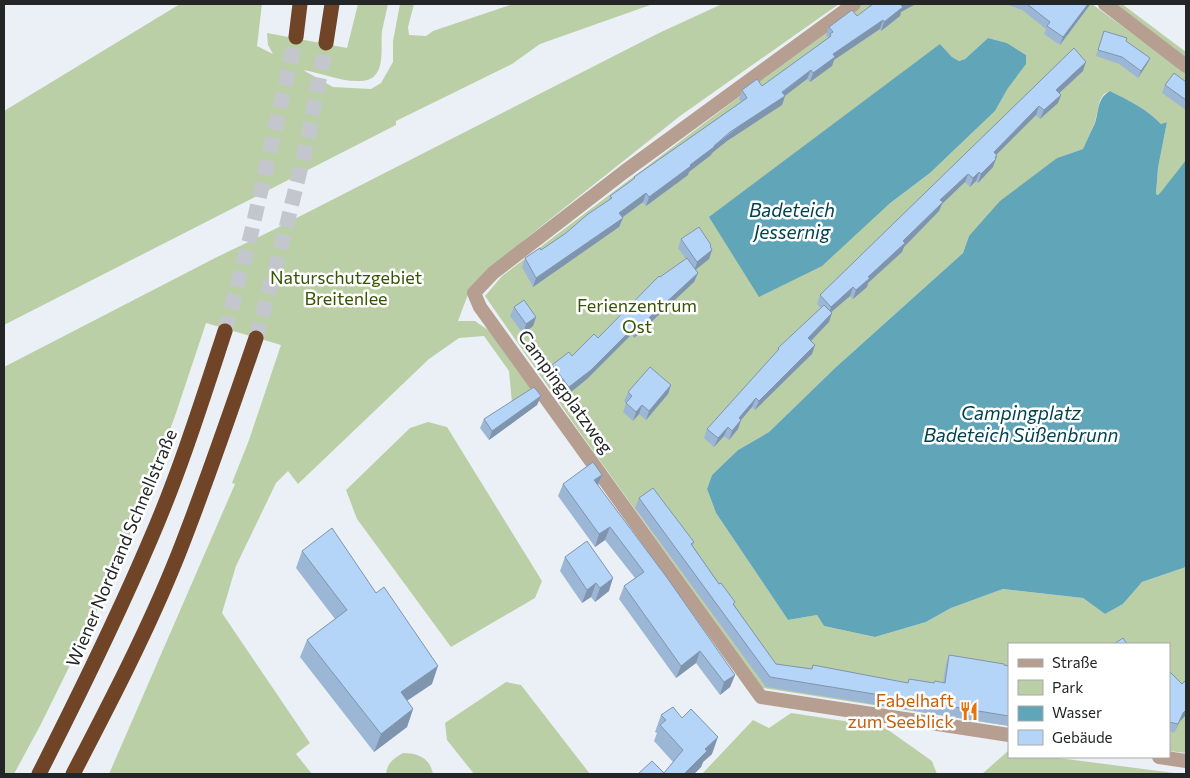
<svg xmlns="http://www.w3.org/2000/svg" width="1190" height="778" font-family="Commissioner,sans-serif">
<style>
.green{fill:#bbcfa6;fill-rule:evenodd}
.water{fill:#61a5b9}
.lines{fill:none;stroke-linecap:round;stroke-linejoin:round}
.motorway-tunnel{stroke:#c3c7cd;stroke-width:15;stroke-dasharray:15 8;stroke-linecap:butt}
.minor{stroke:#b69f91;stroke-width:14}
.motorway{stroke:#704426;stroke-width:15}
.wall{fill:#9cb7d5}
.shaded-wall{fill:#7f95ae}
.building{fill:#b5d5f8;stroke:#7f95ae}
.labels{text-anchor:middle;stroke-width:5;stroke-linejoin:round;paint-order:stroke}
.park-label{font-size:18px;fill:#375303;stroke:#fff}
.street-label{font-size:18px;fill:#232527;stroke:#fff}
.food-label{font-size:18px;fill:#c56008;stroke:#fff;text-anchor:end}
.water-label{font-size:19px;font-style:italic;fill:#004250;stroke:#fff}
</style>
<rect width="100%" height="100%" fill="#ebf0f6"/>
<!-- green -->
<path class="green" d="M180 4H262L257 46 273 54 268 45 267 33 347 48 358 4H388C386 13 384 22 382 31 380 47 388 81 360 81 341 82 322 73 303 70L333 87 371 89 381 83 393 62V41L400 4H414L408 27 409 35 426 36 433 31 513 4H653L540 44 512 64 396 121V125L4 325V111Z
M722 4H839L680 116 524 240 470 289 458 321H475L491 332 533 390 512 403 509 371 484 336 459 338 429 359 298 484 288 471 276 483 236 566 222 613 310 743 296 754 312 774H109L235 484 232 483 249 440 281 345 206 323 175 416 116 572 41 724 14 774H4V367L217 257 273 230 659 33Z
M862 4H1092L1186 73V160L1161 193 1158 195 1156 194 1158 168 1167 122 1161 124C1147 109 1128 100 1110 91L1104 94 1100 100 1095 122 1083 149 1057 158 969 236 963 253 835 368 769 432 738 450 712 475 707 489 716 513 788 620 817 615 824 626 875 637 926 622 951 608 1003 589 1083 598 1105 614 1123 604 1142 582 1186 567V753L1169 751V644H1009V726L763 688 583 437 485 296 502 276ZM988 38 1007 43 1026 55 995 111 930 173 889 204 940 44 952 57 959 61 965 59Z
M1115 4H1122L1186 52V58Z
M428 422 447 427 542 581 535 598 451 647 357 519 346 490 410 428Z
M506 682 521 685 590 774H474L447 740 445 723Z
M791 713 884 727 932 761 937 774H702L753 720 769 728Z
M1008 751 1009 757H1051L1182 774H982Z
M403 753C418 753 430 758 433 774H386C387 763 394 758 403 753Z"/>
<!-- water -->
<path class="water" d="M988 38 1007 43 1026 55V64L1008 88 995 111 930 173 889 204 822 266 759 297 709 217 940 44 952 57 959 61 965 59Z
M1110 91C1128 100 1147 109 1161 124L1167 122 1158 168 1156 194 1158 195 1161 192 1186 160V567L1142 582 1123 604 1105 614 1083 598 1003 589 951 608 926 622 875 637 824 626 817 615 788 620 716 513 707 489 712 475 738 450 769 432 835 368 963 253 969 236 1000 201 1057 158 1083 149C1087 140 1091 131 1095 123 1099 111 1097 98 1110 91Z"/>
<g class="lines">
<!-- motorway-tunnel -->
<path class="motorway-tunnel" d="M225 331 251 234 296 37
M256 338 283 240 308 138 326 43"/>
<!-- minor -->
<path class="minor" d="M854 4 624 172 493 273 474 293 480 307 761 697 1009 735
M1105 4 1186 66
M1159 757 1186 761"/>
<!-- motorway -->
<path class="motorway" d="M296 37 300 4
M326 43 332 4
M39 774C78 697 117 618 151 538 180 471 202 401 225 331
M73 774C110 703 148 630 178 555 206 484 231 411 256 338"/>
</g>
<!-- wall -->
<path class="wall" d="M1005 4H1090L1089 6 1060 45 1044 34 1046 29 1022 10Z
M901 12 900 16 881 31 880 29 834 60 832 66 810 82 807 79 785 96 782 105 727 141 712 153 711 155 689 172 688 175 646 206 643 202 622 218 619 227 533 287 522 267 525 258 541 250 566 233 609 200 610 196 634 180V177L741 102 739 99 742 90 762 86 828 38 826 35 829 27 857 16Z
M1104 31 1126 41 1150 58 1147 64 1138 78 1119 64 1096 56Z
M1074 48 1083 71 1059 93 1061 95 1058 103 1040 119 1036 115 996 155 997 156 993 167 978 183 976 181 970 187 965 182 942 204 939 211 904 247 902 252 868 283 867 287 853 299 850 296 831 312 829 322 811 341 815 345 812 354 755 410 752 407 741 420 738 429 729 440 724 436 714 447 704 438 707 429 777 352 778 348 821 308 817 304 820 295Z
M1186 82 1185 84 1186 85V110L1162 93 1165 85Z
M681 239 710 247 712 250 709 259 695 270 698 273 694 282 634 338 631 335 587 379 566 396 549 374 552 365 572 356 598 338 660 277 686 259 678 248Z
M514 307 536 317 533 326 523 334 510 316Z
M671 385 668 394 646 420 639 414 633 421 623 412 626 403 624 401 628 392Z
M541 396 537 405 489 440 480 428 484 419Z
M602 475 598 486 735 675 730 687 720 695 696 663 676 678 619 599 624 586 635 578 605 540 595 547 558 496 563 484Z
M639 498 694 542 693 546 776 664 811 669 813 665 908 683 909 679 934 683H943L946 664 949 655 1009 666V726L766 687 635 508Z
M302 551 432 684 407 701 413 709 407 727 374 752 300 657 307 640 335 619 296 568Z
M565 557 609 591 595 602 591 597 582 603 560 571Z
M1169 671 1182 684 1186 680V715L1180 721 1174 733 1169 731Z
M661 715 682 718 712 754 703 762 701 767 694 774H638L664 773 673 762 654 741 657 733 655 732Z"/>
<!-- shaded-wall -->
<path class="shaded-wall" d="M903 4H916L901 12 900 16 881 31 884 22Z
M1088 4H1090L1089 6 1060 45 1063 37Z
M883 20 880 29 834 60 832 66 810 82 813 73 833 54Z
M1150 58 1147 64 1138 78 1141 71Z
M1086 62 1083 71 1053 99 1056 90Z
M811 70 807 79 782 98 785 96 782 105 727 141 712 153 711 155 689 172 688 175 646 206 649 197 714 146Z
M1061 95 1058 103 1040 119 1044 110Z
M1039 106 1036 115 990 161 994 152Z
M997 156 993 167 978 183 981 174Z
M979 172 976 181 970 187 973 178Z
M968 174 965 182 942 204 939 211 904 247 902 252 868 283 867 287 853 299 856 290 868 277 903 241 940 200Z
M646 193 643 202 616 222 619 213Z
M623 218 619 227 533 287 536 278Z
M711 245 708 253 712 250 709 259 694 271 697 262Z
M698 273 694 282 634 338 637 329Z
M853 287 850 296 828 315 831 307Z
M832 313 829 322 805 347 808 338Z
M536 317 533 326 523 334 526 324Z
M635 326 631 335 587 379 566 396 569 387Z
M815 345 812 354 755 410 759 401Z
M671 385 668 394 646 420 649 411Z
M541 396 537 405 489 440 492 431Z
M756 398 752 407 735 427 739 418Z
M642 405 639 414 633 421 636 412Z
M741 420 738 429 729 440 732 431Z
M728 427 724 436 714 447 718 438Z
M602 475 597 487 594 480Z
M610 527 605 540 595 547 599 534Z
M613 578 609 591 595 602 600 588Z
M596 583 591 597 582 603 587 590Z
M700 651 696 663 676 678 681 666Z
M438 666 432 684 394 709 401 692Z
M735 675 730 687 720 695 724 682Z
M413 709 407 727 374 752 381 734Z
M1186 710V715L1180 721 1174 733 1183 713Z
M718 737 712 754 703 762 701 767 694 774H684L705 749Z"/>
<!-- building -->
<path class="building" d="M873 4H903L901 5 903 7 884 22 883 20 833 54 835 57 813 73 811 70 782 92 785 96 730 132 714 146V147L690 165 691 166 649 197 646 193 619 213 623 218 536 278 525 258 540 248 541 250 566 233 588 214 612 198 610 196 635 178 634 177 747 98 742 90 757 79 762 86 831 36 830 34 833 32 829 27 852 10 857 16Z
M1027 4H1088L1063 37 1047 26 1050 22Z
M1104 31 1127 38 1126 41 1150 58 1141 71 1122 57 1098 50Z
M1074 48 1086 62 1056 90 1061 95 1044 110 1039 106 994 152 997 156 995 157 996 159 981 174 979 172 973 178 968 174 940 200 943 202 903 241 905 243 868 277 870 278 856 290 853 287 831 307 820 295Z
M1174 73 1186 82 1185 84 1186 85V100L1165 85Z
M699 227 711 245 710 246 712 250 697 262 681 239Z
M687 258 698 273 637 329 635 326 591 370 569 387 552 365 569 352 572 356 594 334 598 338 659 276 660 277Z
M524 300 536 317 526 324 514 307Z
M824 305 832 313 808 338 815 345 759 401 756 398 739 418 741 420 732 431 728 427 718 438 707 429 779 349 778 348Z
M650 367 671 385 649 411 642 405 636 412 626 403 632 396 628 392Z
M534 387 541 396 492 431 484 419Z
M593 462 602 475 594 480 668 579 735 675 724 682 700 651 681 666 624 586 644 572 610 527 599 534 563 484Z
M653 488 694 542 691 544 719 584 721 583 735 602 733 604 776 664 812 669 813 665 908 683 909 679 934 683 935 681 945 683 949 655 1004 664V665L1009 666V716L770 677 639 498Z
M332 528 376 593 384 587 438 666 401 692 413 709 381 734 307 640 347 610 302 551Z
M587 541 613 578 600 588 596 583 587 590 565 557Z
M1123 638 1127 644H1114Z
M1169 671 1182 684 1186 680V710L1183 713 1178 724 1169 722Z
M673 707 682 718 691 709 718 737 705 749 707 751 684 774H638L652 761 664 773 683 750 660 725 666 720 661 715Z"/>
<!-- icons -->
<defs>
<g id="restaurant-bare" transform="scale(1.5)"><path d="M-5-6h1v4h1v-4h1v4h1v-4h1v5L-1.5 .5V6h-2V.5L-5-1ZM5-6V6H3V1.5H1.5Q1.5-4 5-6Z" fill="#e8710a" stroke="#fff" stroke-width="2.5" paint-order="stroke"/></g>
</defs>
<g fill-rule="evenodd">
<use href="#restaurant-bare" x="969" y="711"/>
</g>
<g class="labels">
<!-- park labels -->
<g class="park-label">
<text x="346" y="284">Naturschutzgebiet<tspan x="346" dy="21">Breitenlee</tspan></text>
<text x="637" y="312">Ferienzentrum<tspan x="637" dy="21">Ost</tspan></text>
</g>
<!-- street labels -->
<g class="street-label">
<text transform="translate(565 392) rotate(54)" y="6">Campingplatzweg</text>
<text transform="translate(122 548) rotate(-67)" y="6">Wiener Nordrand Schnellstraße</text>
</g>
<!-- food labels -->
<g class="food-label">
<text x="954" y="707">Fabelhaft<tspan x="954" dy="21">zum Seeblick</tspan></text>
</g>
<!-- water labels -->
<g class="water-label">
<text x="792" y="217">Badeteich<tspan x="792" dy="22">Jessernig</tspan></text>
<text x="1021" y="420">Campingplatz<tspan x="1021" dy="22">Badeteich Süßenbrunn</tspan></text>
</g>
</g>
<!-- border -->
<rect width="1190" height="778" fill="none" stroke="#232527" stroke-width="10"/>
<!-- legend -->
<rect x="1008" y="643" width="162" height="115" fill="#ffffff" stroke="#a7a8a9"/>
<rect x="1018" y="659" width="25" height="8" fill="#b69f91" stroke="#a7a8a9"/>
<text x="1052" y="668" font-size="15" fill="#232527">Straße</text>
<rect x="1018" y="680" width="25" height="15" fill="#bbcfa6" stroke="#a7a8a9"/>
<text x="1052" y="693" font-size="15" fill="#232527">Park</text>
<rect x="1018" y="706" width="25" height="15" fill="#61a5b9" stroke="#a7a8a9"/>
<text x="1052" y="718" font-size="15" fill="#232527">Wasser</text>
<rect x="1018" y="730" width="25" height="15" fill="#b5d5f8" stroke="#a7a8a9"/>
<text x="1052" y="743" font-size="15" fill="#232527">Gebäude</text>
</svg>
